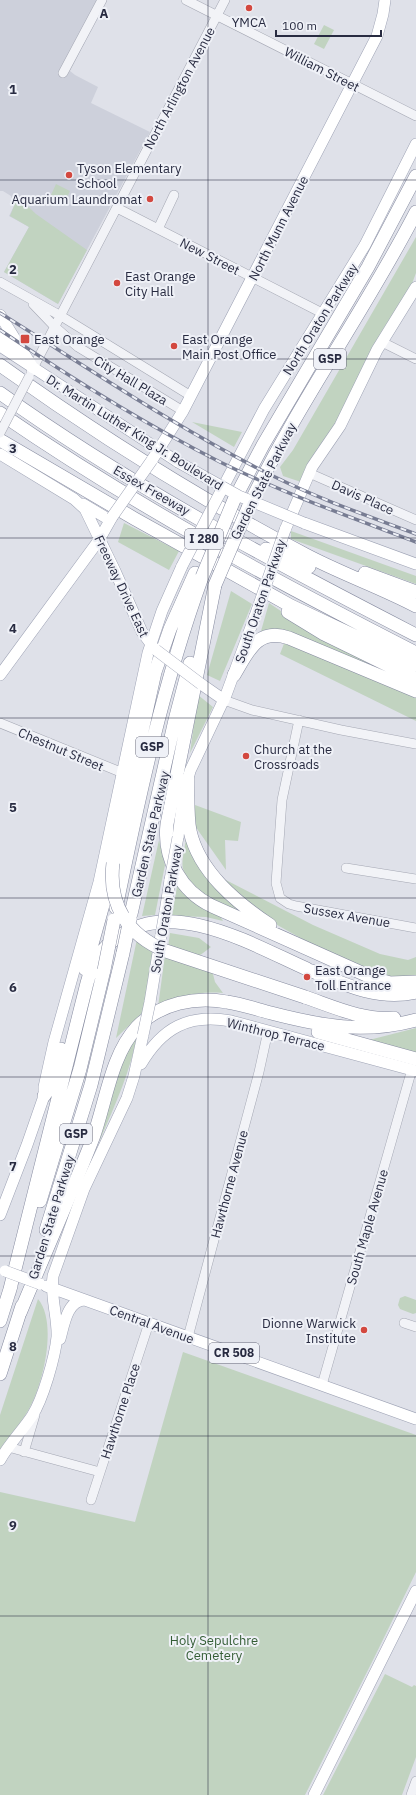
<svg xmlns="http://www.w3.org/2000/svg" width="416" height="1795" font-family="'IBM Plex Sans',sans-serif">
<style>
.built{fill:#cdd0db}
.green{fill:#c1d3c0}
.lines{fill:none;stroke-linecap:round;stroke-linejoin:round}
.minor-casing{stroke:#a4a7b3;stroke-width:10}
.major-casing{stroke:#9ea3b5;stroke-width:12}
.highway-casing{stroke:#868ba0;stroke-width:14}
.minor{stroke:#f2f3f7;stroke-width:9}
.major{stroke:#fff;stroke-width:11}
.highway{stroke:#fff;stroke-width:13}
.rail-casing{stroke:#787d93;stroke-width:3.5}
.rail{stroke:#eff1f7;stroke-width:2;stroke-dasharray:6;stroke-linecap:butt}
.minor-bridge-casing{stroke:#a4a7b3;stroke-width:10;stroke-linecap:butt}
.major-bridge-casing{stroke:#9ea3b5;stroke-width:12;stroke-linecap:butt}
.highway-bridge-casing{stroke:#868ba0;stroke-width:14;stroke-linecap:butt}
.minor-bridge{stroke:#f2f3f7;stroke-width:9}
.major-bridge{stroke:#fff;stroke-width:11}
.highway-bridge{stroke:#fff;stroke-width:13}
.grid{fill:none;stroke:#282b41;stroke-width:1;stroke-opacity:0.55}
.poi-dot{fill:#d3483f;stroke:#eff1f7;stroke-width:1.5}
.labels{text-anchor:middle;stroke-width:4;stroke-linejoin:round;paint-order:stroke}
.shield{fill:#eff1f7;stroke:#646678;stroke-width:1}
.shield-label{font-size:12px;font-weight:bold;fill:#282b41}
.poi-label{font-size:13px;fill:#282b41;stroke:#eff1f7;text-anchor:start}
.street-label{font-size:13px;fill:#282b41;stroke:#eff1f7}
.park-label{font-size:13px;fill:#345d35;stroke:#eff1f7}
.grid-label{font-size:13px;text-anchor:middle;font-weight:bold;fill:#282b41;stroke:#eff1f7;stroke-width:4;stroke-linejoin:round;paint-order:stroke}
</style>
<rect width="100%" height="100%" fill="#dfe1e9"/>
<!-- built -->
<path class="built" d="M0 0H107L84 40 85 42 70 71 75 75 98 87 91 103 150 132 58 304 4 272 29 227 9 216 14 206 11 196 3 191H0Z"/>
<!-- green -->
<path class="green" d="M324 25 334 30 324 49 314 44Z
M56 184 70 191 65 202 51 195Z
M14 193 36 214 87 250 58 304 4 272 29 227 10 216 14 206Z
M416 237V273L410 289 383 329 334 430 301 482 283 476 280 467 293 450Z
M192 422 242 432 234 447Z
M124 523 179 551 169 570 118 542Z
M291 531 416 576V584L291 539Z
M231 591 252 604 220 681 207 675Z
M269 603 294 620 382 670 279 629 261 631Z
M285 641 416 696V721L280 654Z
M198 695 213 707 190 753Z
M195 805 241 822 238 841 225 840 226 870 195 826Z
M186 839 197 862 238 911C217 903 191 893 183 869 181 863 185 846 186 839Z
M159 840 165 865 155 915 142 916Z
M220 877 313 925 380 954 408 960 416 957V976L402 979 375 974 313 945 263 917Z
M178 881 218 913 223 921 206 917 172 916Z
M170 933 199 938 211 947 199 956 168 947Z
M137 939 153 949 143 1012 116 1038Z
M165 955 212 970 215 982 223 993C196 991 182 996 158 1007Z
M416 1028V1053L369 1040Z
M138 1032C131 1070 115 1105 100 1140L97 1138 120 1066Z
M405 1296 416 1300V1313L413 1314 400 1309 398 1305 400 1298Z
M38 1299C58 1323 43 1384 29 1409 21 1423 10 1436 0 1449V1415Z
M183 1352 416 1435V1572L374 1658 305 1795H0V1492L135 1522Z
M385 1674 412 1687 414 1685 416 1686V1757L402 1795H323Z"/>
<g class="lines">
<!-- minor casing -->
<g class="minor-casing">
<path id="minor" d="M186 0 416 116
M63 73 102 0
M117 208 324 314
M158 229 174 195
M0 282 61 316 191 396
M33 304 55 327 78 347 183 411
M382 342 416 359
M31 372 225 0
M309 473 416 520
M224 700 252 710 341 730 416 744
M299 720 282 800 276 883 280 898 289 904 296 906 416 928
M0 723 123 773
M346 868 416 879
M404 1323 416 1327
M188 1337 259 1072 268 1031
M322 1385 412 1069
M8 1447 100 1472
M24 1452 35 1415
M91 1500 149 1323
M411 1795 416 1781"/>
</g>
<!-- major casing -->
<g class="major-casing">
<path id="major" d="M0 315 33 368
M0 334 11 351
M0 346 178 462
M0 454 74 499 85 509 115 571 142 632 154 648
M152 460 183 411 377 36 383 14 385 0
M220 493 264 409 365 245 416 144
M83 504 110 520
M304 523 416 564
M285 530 312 467 340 426 377 350 416 287
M0 675 99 540 112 517
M201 684 224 700
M178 837 183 799 190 771 226 695 255 616
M165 912 170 880
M150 1002 161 935
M141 1064C162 1028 189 1013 231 1021L416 1071
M0 1215 27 1145 44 1096V1087L54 1042 99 882 148 653 162 611 182 566
M46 1286 416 1419
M60 1339C64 1325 67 1300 85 1300
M0 1460C9 1444 22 1431 32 1416 43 1399 55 1357 57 1337 58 1317 50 1297 53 1276L84 1189 127 1098 134 1076 143 1035
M314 1795 416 1591"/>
</g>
<!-- highway casing -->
<g class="highway-casing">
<path id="highway" d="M0 365C98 435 200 499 306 555 342 574 380 587 416 606
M0 393C130 486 274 562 416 635
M0 413C132 504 273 580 416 653
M0 440 135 519 291 606 416 665
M234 500 263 445 368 267 416 176
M248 508C296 405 364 313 416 212
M266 549 281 552 309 567
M365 573 416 592
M215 585 167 824C163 859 181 891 212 906L373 978 390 983 416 982
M288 612 324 634 416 679
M234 675C248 652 257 627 289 638L416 691
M188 779C188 796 187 815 190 831 199 872 237 903 270 925
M116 908C139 796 163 684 202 577
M131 914 175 720 190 663
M85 969 106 894 155 672 170 629 195 573
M312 971C345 985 380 1001 416 992
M305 997C334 1007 364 1021 394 1018
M318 1032 416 1059
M44 1096 50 1087 61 1049
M40 1201 80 1069 104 970
M46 1230 91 1085 123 953
M9 1293 87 983C92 964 101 948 118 937 173 897 253 945 307 969
M20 1313C44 1255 70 1197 93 1138 106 1102 111 1055 137 1027 160 1003 196 996 227 1002 241 1004 256 1009 271 1013 321 1026 364 1034 416 1020
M0 1321 11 1286
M0 1374 22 1306"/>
</g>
<!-- minor -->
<use href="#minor" class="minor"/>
<!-- major -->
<use href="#major" class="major"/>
<!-- highway -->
<use href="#highway" class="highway"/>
<!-- rail casing -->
<g class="rail-casing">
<path id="rail" d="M0 313C90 369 178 429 273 476 319 499 368 516 416 534
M0 330C71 378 144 424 220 462 283 493 350 517 416 542"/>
</g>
<!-- rail -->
<use href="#rail" class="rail"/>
<!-- minor-bridge casing -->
<g class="minor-bridge-casing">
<path id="minor-bridge" d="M0 433 29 377"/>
</g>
<!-- major-bridge casing -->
<g class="major-bridge-casing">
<path id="major-bridge" d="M178 462 239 496 304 523
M112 517 152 460
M182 566 220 493
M255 616 285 530
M156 650 201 684
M170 880 178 837
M161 935 165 912
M143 1035 150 1002
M5 1271 40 1284"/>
</g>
<!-- highway-bridge casing -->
<g class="highway-bridge-casing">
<path id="highway-bridge" d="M202 577 234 500
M215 585 248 508
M113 863C108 904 127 935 166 951L305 997
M123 953 130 919
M104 970 114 920"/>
</g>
<!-- minor-bridge -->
<use href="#minor-bridge" class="minor-bridge"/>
<!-- major-bridge -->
<use href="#major-bridge" class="major-bridge"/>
<!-- highway-bridge -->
<use href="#highway-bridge" class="highway-bridge"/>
</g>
<!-- grid -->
<path class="grid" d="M208 0V1795M0 180H416M0 359H416M0 538H416M0 718H416M0 898H416M0 1077H416M0 1256H416M0 1436H416M0 1616H416"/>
<!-- markers -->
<g class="poi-dot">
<circle cx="249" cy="8" r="4"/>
<circle cx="69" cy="175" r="4"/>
<circle cx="150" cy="199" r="4"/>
<circle cx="117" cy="283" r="4"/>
<rect x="20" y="334" width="10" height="10" rx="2"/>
<circle cx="174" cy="346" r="4"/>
<circle cx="246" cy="756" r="4"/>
<circle cx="307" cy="977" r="4"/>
<circle cx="364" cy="1330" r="4"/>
</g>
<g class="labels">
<!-- shield labels -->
<g class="shield">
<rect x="314" y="349" width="32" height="20" rx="3"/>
<rect x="185" y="529" width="38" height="20" rx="3"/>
<rect x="136" y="737" width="32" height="20" rx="3"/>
<rect x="60" y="1124" width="32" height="20" rx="3"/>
<rect x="209" y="1343" width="50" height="20" rx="3"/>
</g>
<g class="shield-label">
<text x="330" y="363">GSP</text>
<text x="204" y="543">I 280</text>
<text x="152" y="751">GSP</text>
<text x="76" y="1138">GSP</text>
<text x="234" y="1357">CR 508</text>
</g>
<!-- poi labels -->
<g class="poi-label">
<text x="249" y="27" text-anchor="middle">YMCA</text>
<text x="77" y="173">Tyson Elementary<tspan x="77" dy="15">School</tspan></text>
<text x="142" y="204" text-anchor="end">Aquarium Laundromat</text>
<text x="125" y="281">East Orange<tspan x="125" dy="15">City Hall</tspan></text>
<text x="34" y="344">East Orange</text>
<text x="182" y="344">East Orange<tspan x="182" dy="15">Main Post Office</tspan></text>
<text x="254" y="754">Church at the<tspan x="254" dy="15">Crossroads</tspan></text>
<text x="315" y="975">East Orange<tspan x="315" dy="15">Toll Entrance</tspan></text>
<text x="356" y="1328" text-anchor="end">Dionne Warwick<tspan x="356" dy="15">Institute</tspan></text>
</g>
<!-- street labels -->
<g class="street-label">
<text transform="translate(322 69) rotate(27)" y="5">William Street</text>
<text transform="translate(179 88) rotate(-62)" y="5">North Arlington Avenue</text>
<text transform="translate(278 228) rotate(-63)" y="5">North Munn Avenue</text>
<text transform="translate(210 256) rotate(27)" y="5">New Street</text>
<text transform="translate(320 319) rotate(-58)" y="5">North Oraton Parkway</text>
<text transform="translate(131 380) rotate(31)" y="5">City Hall Plaza</text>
<text transform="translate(135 432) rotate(32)" y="5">Dr. Martin Luther King Jr. Boulevard</text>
<text transform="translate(263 481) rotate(-63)" y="5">Garden State Parkway</text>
<text transform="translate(152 490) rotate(30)" y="5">Essex Freeway</text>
<text transform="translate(363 497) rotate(24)" y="5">Davis Place</text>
<text transform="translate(122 586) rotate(65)" y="5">Freeway Drive East</text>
<text transform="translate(260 601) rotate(-71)" y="5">South Oraton Parkway</text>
<text transform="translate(61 749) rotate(23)" y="5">Chestnut Street</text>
<text transform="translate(150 834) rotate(-77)" y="5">Garden State Parkway</text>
<text transform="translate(166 909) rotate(-80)" y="5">South Oraton Parkway</text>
<text transform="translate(347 915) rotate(10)" y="5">Sussex Avenue</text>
<text transform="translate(276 1034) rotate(14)" y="5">Winthrop Terrace</text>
<text transform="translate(229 1184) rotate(-75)" y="5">Hawthorne Avenue</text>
<text transform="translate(51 1217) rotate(-73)" y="5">Garden State Parkway</text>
<text transform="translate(367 1227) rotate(-74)" y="5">South Maple Avenue</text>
<text transform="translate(152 1324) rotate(20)" y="5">Central Avenue</text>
<text transform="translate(120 1411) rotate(-72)" y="5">Hawthorne Place</text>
</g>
<!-- park labels -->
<g class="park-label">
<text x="214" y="1645">Holy Sepulchre<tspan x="214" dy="15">Cemetery</tspan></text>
</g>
</g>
<g class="grid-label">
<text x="104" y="18">A</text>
<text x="13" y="94">1</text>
<text x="13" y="274">2</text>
<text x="13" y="453">3</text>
<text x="13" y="633">4</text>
<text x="13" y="812">5</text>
<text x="13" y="992">6</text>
<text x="13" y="1171">7</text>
<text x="13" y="1351">8</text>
<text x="13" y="1530">9</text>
</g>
<!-- scale -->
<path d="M276 30v6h105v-6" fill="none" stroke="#282b41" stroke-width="2"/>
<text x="282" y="30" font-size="12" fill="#282b41" stroke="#eff1f7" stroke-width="3" paint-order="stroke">100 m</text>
</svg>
